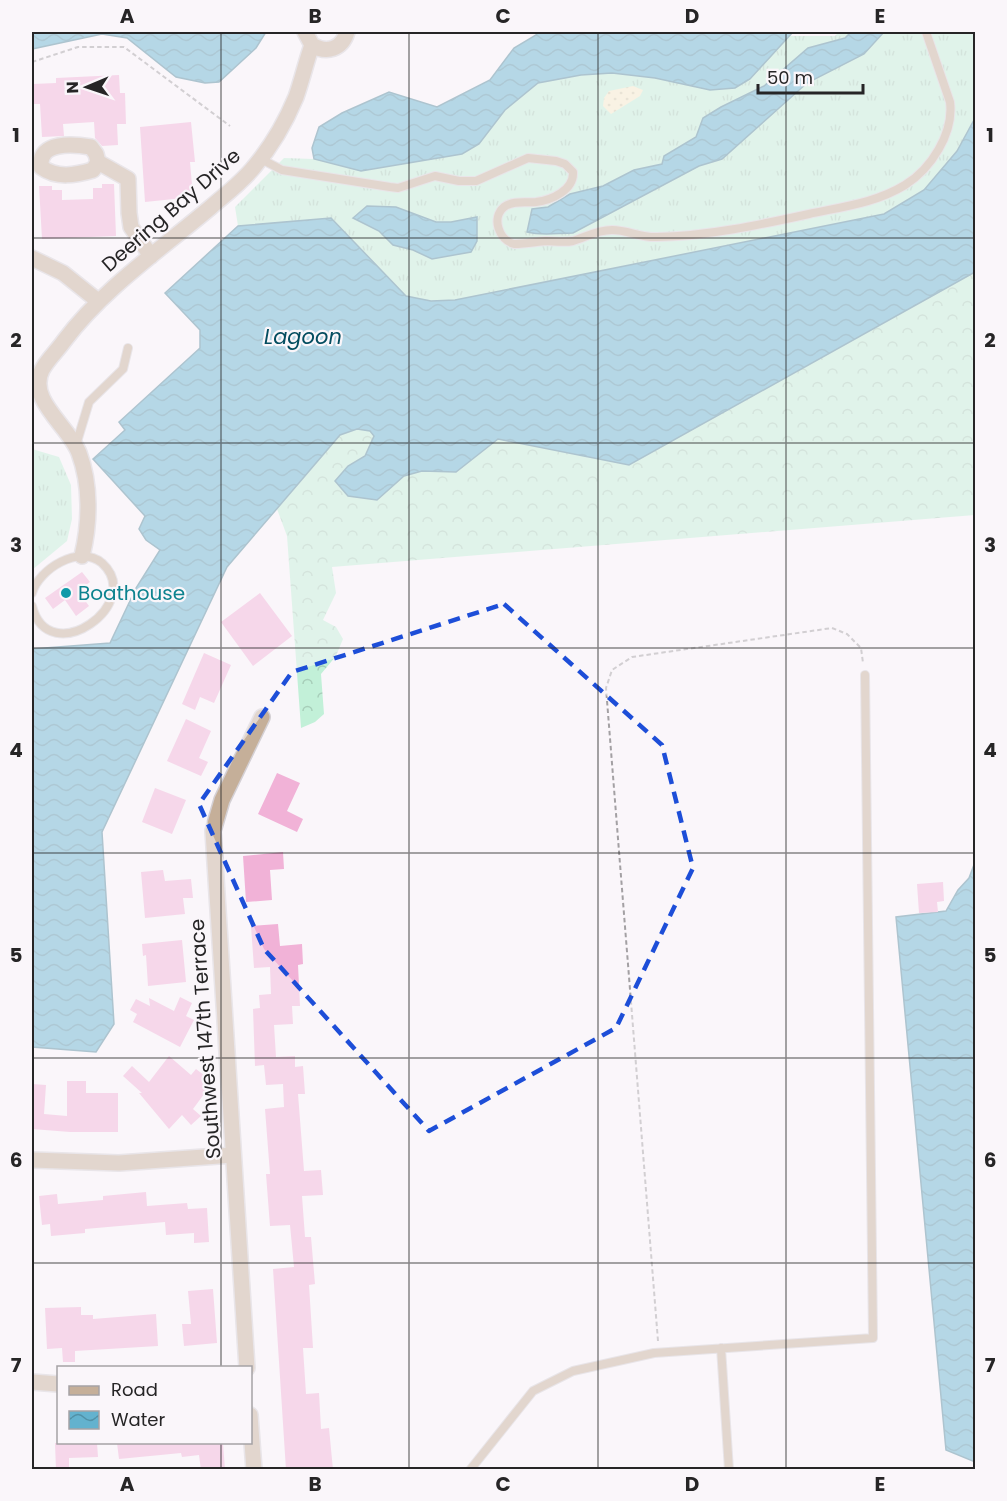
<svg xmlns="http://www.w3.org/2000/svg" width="1007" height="1501" font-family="Poppins,sans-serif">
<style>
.grass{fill:url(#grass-tufts)}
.forest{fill:url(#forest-crowns)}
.sand{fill:url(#sand-dots)}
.water{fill:url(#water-waves);stroke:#51889c;stroke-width:1.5}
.building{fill:#f1b2d7}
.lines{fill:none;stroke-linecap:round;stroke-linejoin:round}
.service-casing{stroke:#d4d0d4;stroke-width:10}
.minor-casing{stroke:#d4d0d4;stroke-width:18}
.path{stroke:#a3a0a3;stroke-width:2;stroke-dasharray:4.5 3;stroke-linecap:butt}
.service{stroke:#c5af99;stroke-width:8}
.minor{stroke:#c5af99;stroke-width:15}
.marked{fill:none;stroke:#1d4ed8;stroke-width:4.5;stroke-dasharray:12 8;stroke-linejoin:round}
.grid{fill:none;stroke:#262526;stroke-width:1.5;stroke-opacity:0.55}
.culture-dot{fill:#0f9aa8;stroke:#faf6fa;stroke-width:2}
.labels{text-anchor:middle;stroke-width:4.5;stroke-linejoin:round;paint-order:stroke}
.street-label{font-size:20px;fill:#262526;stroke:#faf6fa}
.culture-label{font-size:20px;fill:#0d838f;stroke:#faf6fa;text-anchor:start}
.water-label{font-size:21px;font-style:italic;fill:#044d60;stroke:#faf6fa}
.neatline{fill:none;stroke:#262526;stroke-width:2}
.grid-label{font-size:20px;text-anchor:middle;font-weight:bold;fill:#262526}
</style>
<defs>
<pattern id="grass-tufts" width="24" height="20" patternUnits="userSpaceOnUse" patternTransform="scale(1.5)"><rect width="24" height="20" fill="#c2f0d8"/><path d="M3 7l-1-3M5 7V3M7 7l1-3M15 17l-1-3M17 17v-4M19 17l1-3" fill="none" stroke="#a7ceb9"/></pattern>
<pattern id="forest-crowns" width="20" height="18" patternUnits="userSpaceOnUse" patternTransform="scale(1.5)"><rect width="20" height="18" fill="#c2f0d8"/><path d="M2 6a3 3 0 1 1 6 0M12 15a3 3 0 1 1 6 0" fill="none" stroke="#a7ceb9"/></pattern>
<pattern id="sand-dots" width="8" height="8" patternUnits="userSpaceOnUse" patternTransform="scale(1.5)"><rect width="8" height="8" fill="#f8eec9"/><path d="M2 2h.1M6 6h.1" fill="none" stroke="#d4ccac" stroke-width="1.8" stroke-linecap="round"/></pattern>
<pattern id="water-waves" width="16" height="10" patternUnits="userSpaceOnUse" patternTransform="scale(1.5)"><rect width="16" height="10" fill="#63b2ce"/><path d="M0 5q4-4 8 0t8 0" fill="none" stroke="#5191a7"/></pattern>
</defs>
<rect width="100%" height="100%" fill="#faf6fa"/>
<!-- grass -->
<path class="grass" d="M839 32H975V118L957 151 924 190 884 214 455 300 431 301 406 296 331 218 238 226 235 207 284 158 314 159 361 171 462 154 479 144 505 110 538 83 581 75 612 73 655 78 710 90 735 88 750 79 789 36H835Z
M32 449 59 457 71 485 72 519 67 541 32 570Z"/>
<!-- forest -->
<path class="forest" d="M975 272V515L332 567 336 593 323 620 336 627 343 639 336 656 321 674 324 714 315 722 301 728 287 536 277 509 340 435 357 429 370 431 374 436 365 456 348 466 377 500 404 476 422 471 456 472 498 439 629 465Z"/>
<!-- sand -->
<path class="sand" d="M633 86 643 90 640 96 611 114 603 106 604 98 609 91Z"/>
<!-- water -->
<path class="water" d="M32 32H266L256 48 219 82 205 83 176 77 127 38 102 34 32 49Z
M538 32H793L750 79 735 88 710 90 655 78 612 73 581 75 538 83 505 110 479 144 462 154 361 171 314 159 312 148 319 127 342 113 389 92 437 107 490 80 514 48 536 35Z
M851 32H884L864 54 807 83 722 159 699 166 573 233C557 233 542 236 527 232L532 209 548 207 570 194 603 186 634 170 662 164 664 156 696 137 703 118 721 107 764 86 808 48 845 38Z
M975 118V272L629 465 498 439 456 472 422 471 404 476 377 500 348 496 335 481 348 466 365 456 374 436 370 431 357 429 340 435 227 567 102 832 114 1024 96 1052 32 1047V649L110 643 136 588 160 550 146 540 139 529 145 516 93 459 125 430 119 422 200 348V330L165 293 238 226 331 218 406 296 431 301 455 300 884 214 924 190 957 151Z
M367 206 396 207 436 222H451L477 217V241L471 252 432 259 413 250 393 245 379 231 353 218Z
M975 862V1462L946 1450 896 917 946 911 958 890 969 878Z"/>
<!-- building -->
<path class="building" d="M119 75 120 93H125L126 124H117L118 145 102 146 95 138 94 122 63 124 64 136 42 137 40 104H34L33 84 56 83V78Z
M191 122 195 162H190L193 197 145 202 140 127Z
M102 184H114L116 236 42 239 39 186H52V190H62V200L93 199V188H102Z
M82 572 90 582 78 591 89 606 76 616 65 600 53 609 45 598Z
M260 593 292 636 253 666 221 622Z
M204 653 231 665 214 703 200 697 195 710 182 704Z
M186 719 211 731 199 758 208 762 201 776 167 761Z
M277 773 300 783 287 811 303 819 297 832 258 814Z
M155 788 186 800 172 834 142 822Z
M283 852 284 869 270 870 272 900 246 902 243 856Z
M163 870 165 881 191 879 193 898H183L185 914 145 918 141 872Z
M943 882 944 901 937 902 938 912 919 913 917 884Z
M278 924 280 946 302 944 303 964 298 965 300 1006H292L293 1024 274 1025 276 1057 295 1056V1067L303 1066 305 1094H298L304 1171 321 1170 323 1195 302 1196 305 1237H311L315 1284 309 1285 313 1348H303L306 1394 319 1393 321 1429 329 1428 333 1470H286L273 1269 294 1267 290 1225 270 1226 266 1174H270L265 1109 284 1107 283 1084 266 1085 264 1065 255 1066 253 1009 260 1008 259 995 271 994 270 967 254 968 251 926Z
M182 940 186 982 148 986 146 955 143 956 142 944Z
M180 997 192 1003 186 1016 194 1020 180 1047 133 1022 137 1014 130 1010 136 999 150 1006 149 998 174 1011Z
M169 1056 191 1075 196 1069 213 1082 193 1109 201 1116 191 1125 182 1115 169 1129 139 1093H142L123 1076 132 1066 149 1082Z
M67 1081H86V1093H118V1132H70L32 1129V1084L46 1085 44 1114 67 1116Z
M146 1192 147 1206 187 1203 188 1209 207 1208 209 1242 194 1243V1233L166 1235 165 1222 85 1229V1233L51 1236 50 1224 42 1225 39 1196 57 1194 58 1204 103 1200V1196Z
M213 1289 217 1343 184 1346 182 1324H191L188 1291Z
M81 1307V1315H93V1319L156 1314 158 1346 75 1351V1362H63L62 1348 47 1349 45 1308Z
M55 1443H97L98 1457 69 1458V1470H56Z
M117 1443H223L225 1470H201L199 1455 182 1457 181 1453 119 1459Z"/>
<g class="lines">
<!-- service casing -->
<g class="service-casing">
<path id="service" d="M261 159 282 170 390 187 398 188 435 176 459 181H476L528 158 556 161 565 164 573 172C574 190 552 200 536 202 526 203 513 200 504 207 491 218 499 240 514 244 525 244 535 242 546 241 554 241 564 243 573 241 586 237 597 230 612 230 628 230 641 238 657 237 708 236 759 225 809 214 841 207 876 203 905 185 931 169 954 133 950 102L926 32
M76 445 89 402 123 369 128 348
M32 593C39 569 79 544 102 563 146 603 49 672 32 606
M721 1348 729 1470
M470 1470 533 1391 573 1371 654 1353 873 1338 865 675"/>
</g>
<!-- minor casing -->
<g class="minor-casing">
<path id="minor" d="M305 32 312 45C327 54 342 49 347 32
M98 162 93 170C76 175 57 179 41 167 38 141 73 144 91 147L96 154 98 162 128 179 129 213 131 227 151 256
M32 258 63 273 98 301
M82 556C90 523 91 485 79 453 69 426 27 400 42 370 47 360 57 351 64 341 104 288 160 250 211 207 226 194 242 182 254 167 271 147 286 121 296 97 302 80 306 62 312 45
M32 1160 119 1163 233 1155
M247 1368 213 831 222 800 262 717
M32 1382 58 1384
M250 1415 254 1470"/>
</g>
<!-- path -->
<path class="path" d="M32 62 78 47H124L230 126
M658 1341 606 688 612 670 632 657 832 628 847 634 861 648 863 663"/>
<!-- service -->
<use href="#service" class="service"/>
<!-- minor -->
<use href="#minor" class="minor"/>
</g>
<!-- marked area -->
<path d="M0 0H1007V1501H0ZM504 604 662 745 693 868 616 1028 429 1131 264 949 199 804 292 672Z" fill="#faf6fa" fill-opacity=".55" fill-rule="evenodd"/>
<path class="marked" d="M504 604 662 745 693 868 616 1028 429 1131 264 949 199 804 292 672Z"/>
<!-- grid -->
<path class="grid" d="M221 32V1368M409 32V1470M598 32V1470M786 32V1470M32 238H976M32 443H976M32 648H976M32 853H976M32 1058H976M32 1263H976M221 1442V1470"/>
<!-- markers -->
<circle class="culture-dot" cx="66" cy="593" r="6"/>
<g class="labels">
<!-- street labels -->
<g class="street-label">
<text transform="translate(171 210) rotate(-41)" y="7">Deering Bay Drive</text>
<text transform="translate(205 1039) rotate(-94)" y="7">Southwest 147th Terrace</text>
</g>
<!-- culture labels -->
<g class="culture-label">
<text x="78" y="600">Boathouse</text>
</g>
<!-- water labels -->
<g class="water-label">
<text x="303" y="344">Lagoon</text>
</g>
</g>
<!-- border -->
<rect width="1007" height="1501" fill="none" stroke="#faf6fa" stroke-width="66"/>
<!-- legend -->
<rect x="57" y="1366" width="195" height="78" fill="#faf6fa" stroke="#a5a2a5" stroke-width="1.5"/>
<rect x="69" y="1386" width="30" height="9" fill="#c5af99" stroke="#a5a2a5" stroke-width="1.5"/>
<text x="111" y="1396" font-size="18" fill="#262526">Road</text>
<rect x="69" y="1411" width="30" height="18" fill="url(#water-waves)" stroke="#a5a2a5" stroke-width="1.5"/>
<text x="111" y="1426" font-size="18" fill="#262526">Water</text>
<!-- north arrow -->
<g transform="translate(87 87) rotate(268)" stroke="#faf6fa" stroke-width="4.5" paint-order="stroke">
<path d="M0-4.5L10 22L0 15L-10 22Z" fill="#262526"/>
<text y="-9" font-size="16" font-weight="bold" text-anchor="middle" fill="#262526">N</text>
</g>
<!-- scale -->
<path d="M758 84v9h105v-9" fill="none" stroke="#262526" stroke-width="3"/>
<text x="767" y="84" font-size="18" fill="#262526" stroke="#faf6fa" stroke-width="4.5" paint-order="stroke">50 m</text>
<rect x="33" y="33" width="941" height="1435" class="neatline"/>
<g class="grid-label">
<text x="127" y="23">A</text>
<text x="315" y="23">B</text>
<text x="503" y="23">C</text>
<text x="692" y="23">D</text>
<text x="880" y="23">E</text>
<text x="16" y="142">1</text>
<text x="990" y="142">1</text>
<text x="16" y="347">2</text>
<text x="990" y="347">2</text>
<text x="16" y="552">3</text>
<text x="990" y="552">3</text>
<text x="16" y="757">4</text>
<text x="990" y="757">4</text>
<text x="16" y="962">5</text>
<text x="990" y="962">5</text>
<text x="16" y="1167">6</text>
<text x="990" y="1167">6</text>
<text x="16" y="1372">7</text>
<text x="990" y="1372">7</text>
<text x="127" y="1491">A</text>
<text x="315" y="1491">B</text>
<text x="503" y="1491">C</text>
<text x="692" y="1491">D</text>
<text x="880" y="1491">E</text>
</g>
</svg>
